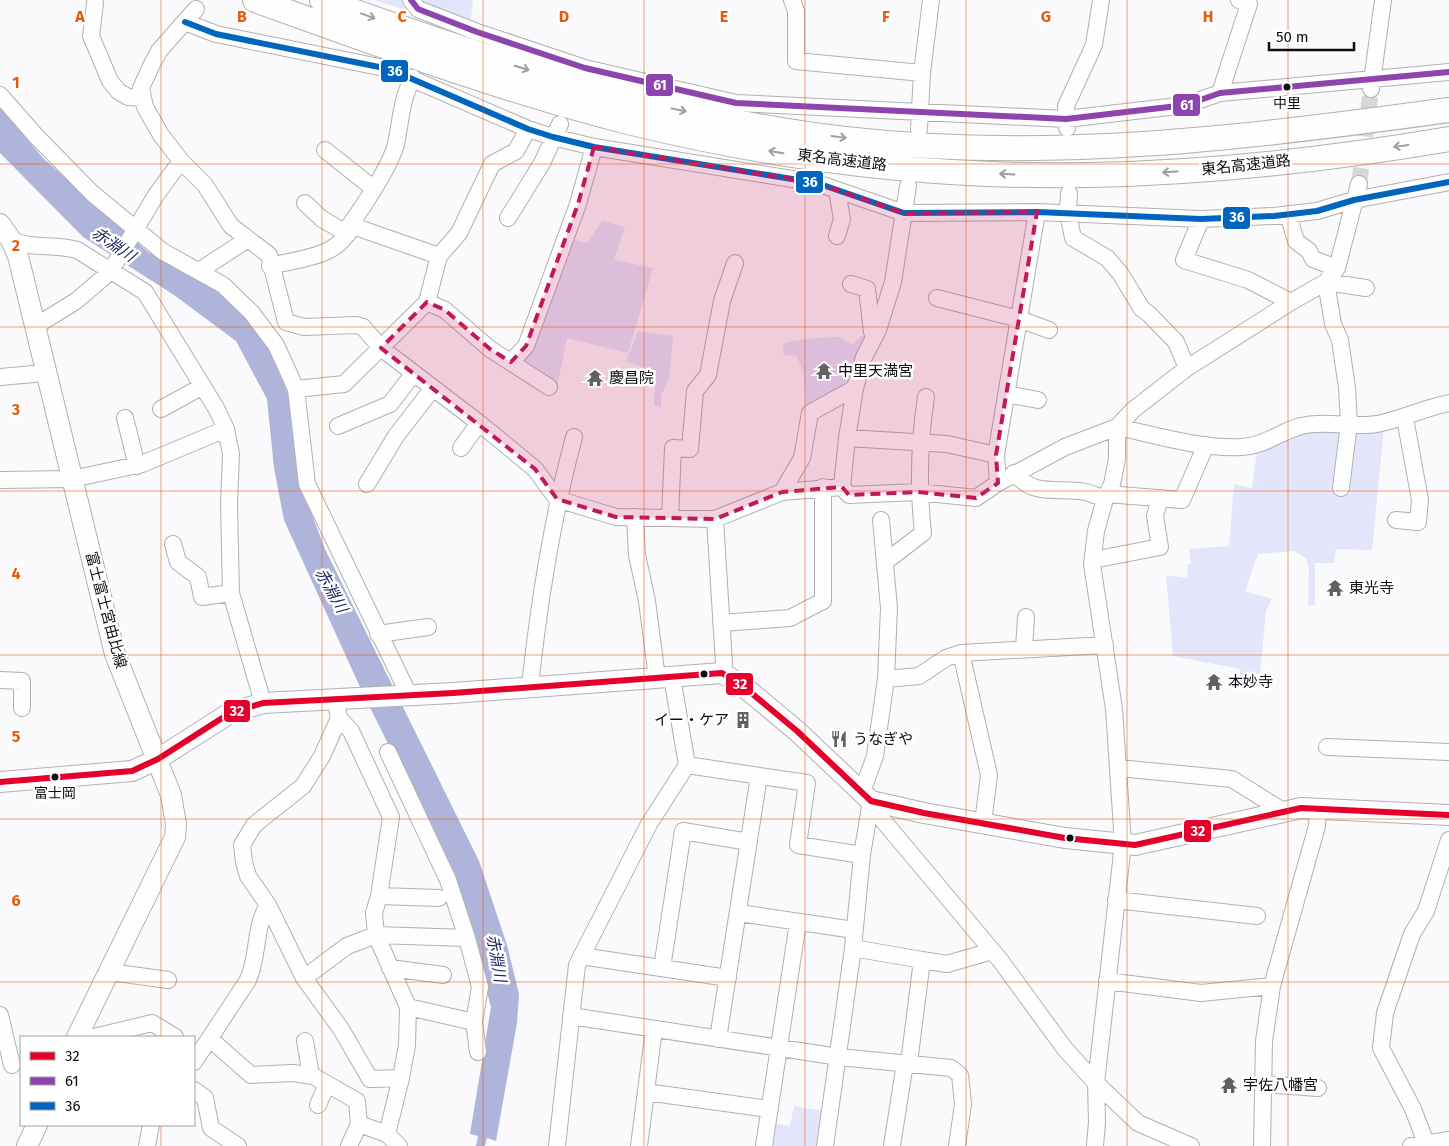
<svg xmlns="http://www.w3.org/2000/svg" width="1449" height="1146" font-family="'Fira Sans','Noto Sans JP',sans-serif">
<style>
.green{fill:#e3e6fa}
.water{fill:#afb5da}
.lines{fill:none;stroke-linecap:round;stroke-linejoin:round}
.minor-tunnel{stroke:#d6d7d9;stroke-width:16;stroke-dasharray:16 8;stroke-linecap:butt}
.minor-casing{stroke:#b0b0b3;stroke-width:18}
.major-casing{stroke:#b0b0b3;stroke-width:22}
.highway-casing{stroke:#b0b0b3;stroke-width:26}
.minor{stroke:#fefeff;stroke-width:16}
.major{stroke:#fefeff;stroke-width:20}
.highway{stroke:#fefeff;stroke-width:24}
.bus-1-casing{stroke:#fff;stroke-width:10}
.bus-2-casing{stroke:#fff;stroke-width:10}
.bus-3-casing{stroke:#fff;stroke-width:10}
.bus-1{stroke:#e4002b;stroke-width:6}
.bus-2{stroke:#8e44ad;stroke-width:6}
.bus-3{stroke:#0065bd;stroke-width:6}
.oneway{stroke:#9e9ea1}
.marked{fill:#c2185b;fill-opacity:0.2;stroke:#c2185b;stroke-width:4;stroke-dasharray:10 6;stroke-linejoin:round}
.grid{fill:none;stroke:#e8590c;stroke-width:1;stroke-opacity:0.55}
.bus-dot{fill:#0d0e13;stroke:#fff;stroke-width:2}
.labels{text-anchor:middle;stroke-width:5;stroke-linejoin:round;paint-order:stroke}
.bus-label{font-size:14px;fill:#0d0e13;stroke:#fff}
.street-label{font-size:15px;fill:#0d0e13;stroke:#fff}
.poi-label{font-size:15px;fill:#0d0e13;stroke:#fff;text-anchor:start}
.water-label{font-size:16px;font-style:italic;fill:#21225f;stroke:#fff}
.grid-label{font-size:16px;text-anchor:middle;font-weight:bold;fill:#e8590c;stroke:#fff;stroke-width:5;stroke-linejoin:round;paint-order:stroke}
.line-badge{stroke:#fff;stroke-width:2}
.badge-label{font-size:14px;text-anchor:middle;font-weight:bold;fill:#fff}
</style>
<rect width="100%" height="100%" fill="#fafafc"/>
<!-- green -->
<path class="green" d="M374 0H473L470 28 376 1Z
M602 221 625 227 614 260 653 268 628 353 567 338 557 387 516 362 570 239 587 243Z
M638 331 673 336 669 379 661 395V408L654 405 655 378 651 369 626 362Z
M861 336H871L852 386 812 412 805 407C805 389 806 371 796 356L784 355 783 349 784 344C796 339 825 337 839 337L852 345Z
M1384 428 1372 550 1336 549 1334 563H1315V605H1308L1309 569 1306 558 1294 551 1258 554 1245 591 1272 599 1266 611 1259 686 1239 684 1240 669 1173 656 1166 575 1187 578 1188 564H1191L1189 549 1229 546 1234 484 1252 488 1257 449 1287 435 1318 429Z
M794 1106 824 1111 819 1146H768L772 1123 790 1126Z"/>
<!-- water -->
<path class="water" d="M0 107 43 158 148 252 223 294 267 341 291 402 298 478 325 549 479 861 507 945 519 994 517 1023 496 1141 487 1138 485 1146H476L478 1136 470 1134 491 1007 467 921 421 811 360 687 284 520 274 468 267 399 236 341 174 295 83 237 0 153Z"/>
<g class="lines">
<!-- minor-tunnel -->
<path class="minor-tunnel" d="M1359 184 1371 89"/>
<!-- minor casing -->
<g class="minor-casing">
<path id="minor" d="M411 0 418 9 477 32 585 68 736 103 1066 119 1186 105 1220 93 1449 72
M792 0 796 11V61L922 73
M95 3 91 36 110 81 118 91 128 97 143 98
M196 9 159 51 152 64 141 88 145 107 161 135 181 161 205 185 231 226 269 255 286 322 304 327 356 325 363 327 381 348 479 423 535 469 557 499 616 517 715 519 782 492 842 487
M185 22 216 34 389 69 528 129 553 137 594 147 817 183 904 213 1037 212 1201 219 1274 216 1317 211 1354 200 1449 182
M1371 89 1383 0
M1220 93 1249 4 1239 0
M0 95 36 136 92 193 162 251 223 285 251 312 276 345 296 389 307 484 409 695
M1067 128 1066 106 1094 45 1101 0
M919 129 922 73 931 0
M325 150 373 188
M908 186 893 282 878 330 864 357 855 388 847 438 842 487 849 495 918 492 976 498 998 483 1065 447 1117 427 1133 410 1187 368 1291 302 1326 282 1337 268 1359 184
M837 190 842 219 837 236
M1069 193 1068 213 1073 238 1107 258 1120 273 1142 309 1149 314 1176 342 1187 368
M305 203 322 219 348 234
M1288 214 1296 241 1309 251 1313 259 1337 268
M508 218 542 163 560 124
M1201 219 1184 260 1248 280 1291 302
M350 225 439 256
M11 240C36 250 52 243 77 250L145 292 216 408 226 429 231 454 229 504 231 593 263 703
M270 266C297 259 343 257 350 225 363 207 391 165 396 144 401 121 401 99 413 78
M199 271 248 239
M1326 282 1333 324 1340 340 1347 388 1349 423 1341 488
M1326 282 1366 288
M851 284 867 289 872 332 876 334
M937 298 1019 319 1049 330
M427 302 445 310 490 349 549 387
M34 327 76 301 110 272 156 195 181 161
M511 362 526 346 578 204 594 147
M0 377 45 373
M296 389 344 384 427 302 439 256 459 233 492 164 516 151 528 129
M1006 394 1038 400
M161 409 203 386
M125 418 137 466
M338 426 390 404 414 373
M1117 427C1156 435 1200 449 1241 447 1265 446 1279 432 1301 426 1326 420 1352 428 1377 424 1403 419 1423 408 1449 403
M847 438 947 444 996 455
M461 448 479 423
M1014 473C1035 496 1051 488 1079 491 1087 491 1096 496 1105 499
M0 480 72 479 142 464 226 429
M998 483 996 455 1037 212
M367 484 396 436 433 388
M782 492 802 458 810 413 855 388
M1107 494 1182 500 1206 445
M635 517 637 555 647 601 657 678
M670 518 673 448 690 449 695 391 708 375 722 301 735 263
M715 519 724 664 722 673
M1396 520 1418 522 1420 500 1405 418
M173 544 178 562 198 577 202 597 231 593
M1093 560 1160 547 1155 516 1160 498
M885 562 923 533C918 487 919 443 926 397
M721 623 790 618 823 601V487
M378 634 428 627
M1024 648 1026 617
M961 653 989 775 983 823
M886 679 919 676 946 658 961 653 1105 645
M0 680 22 681V708
M530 686C539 602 552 519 574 437
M335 699 339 718 322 756 303 786 254 825 242 845 244 862 248 876 268 905 304 978 341 1029 370 1079 401 1078 387 1134
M339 718 351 731 391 817 379 896 374 913 376 935 408 1007 407 1045 401 1078
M1327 747 1449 752
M388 752 448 880 467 938 480 987 474 1022 478 1052
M687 765 807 783 798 845 862 855
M1119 768 1232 779 1283 811
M862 792 875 756 886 679 889 608 881 520
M871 801 875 811 1000 960 1065 1049 1096 1083 1138 1123 1191 1146
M379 896 439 898
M1116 900 1257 916
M739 913 854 930
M853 948 922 960 909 1063
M581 956 728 978
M922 960 947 964 992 951
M390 968 443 975
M662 968 683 831 749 842
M110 972 168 980
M304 978 347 946 376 935 467 938
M1107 981 1201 993 1272 986
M408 1007 474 1022
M0 1015 12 1065
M571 1016 839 1057 951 1068 960 1075 963 1104 957 1146
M94 1037 152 1023 175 1037
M210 1039 251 1075 293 1073 313 1076 357 1101 359 1124 387 1134 399 1146
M718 1039 759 776
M305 1041 311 1075
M194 1062 248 980C259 956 254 927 268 905
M1263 1084 1318 1088
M194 1090 205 1098 211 1128 238 1146
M646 1092 769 1109
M318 1105 327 1084
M1426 1143 1413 1109 1381 1048 1385 1013 1412 934 1426 911 1449 840
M147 1146 151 1125
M349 1146 359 1124
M557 1146 577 965 649 824 687 765 672 677
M639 1146 654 1029
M764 1146 798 922
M825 1146 853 948 862 855 871 801
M892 1146 905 1063
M1095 1146 1097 1122 1096 1083 1123 844 1114 709 1092 564 1096 531 1105 499 1112 484 1117 459V427
M1262 1146 1264 1041 1272 986 1317 826 1318 809
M1411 1146 1449 1140"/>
</g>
<!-- major casing -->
<g class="major-casing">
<path id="major" d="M0 224 11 240 18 256 115 654 171 795 176 824 175 837 77 1037
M0 782 132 771 158 759 230 713 263 703 453 693 722 673 743 686 797 731 871 801 924 813 1065 838 1135 845 1301 808 1449 815
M27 1146 37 1125"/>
</g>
<!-- highway casing -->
<g class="highway-casing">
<path id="highway" d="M255 0C378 44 501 90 628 122 778 159 935 178 1089 175 1210 173 1331 159 1449 139
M322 0C492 61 665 118 845 139 1048 162 1248 138 1449 110"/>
</g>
<!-- minor -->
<use href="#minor" class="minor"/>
<!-- major -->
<use href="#major" class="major"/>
<!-- highway -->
<use href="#highway" class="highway"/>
<!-- bus-1 casing -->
<g class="bus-1-casing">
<path id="bus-1" d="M0 782 132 771 158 759 230 713 263 703 453 693 722 673 743 686 797 731 871 801 924 813 1065 838 1135 845 1301 808 1449 815"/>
</g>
<!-- bus-2 casing -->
<g class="bus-2-casing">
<path id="bus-2" d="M411 0 418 9 477 32 585 68 736 103 1066 119 1186 105 1220 93 1449 72"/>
</g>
<!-- bus-3 casing -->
<g class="bus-3-casing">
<path id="bus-3" d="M185 22 216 34 389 69 528 129 553 137 594 147 817 183 904 213 1037 212 1201 219 1274 216 1317 211 1354 200 1449 182"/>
</g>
<!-- bus-1 -->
<use href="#bus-1" class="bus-1"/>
<!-- bus-2 -->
<use href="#bus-2" class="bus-2"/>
<!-- bus-3 -->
<use href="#bus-3" class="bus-3"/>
</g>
<!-- one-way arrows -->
<defs><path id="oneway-shaft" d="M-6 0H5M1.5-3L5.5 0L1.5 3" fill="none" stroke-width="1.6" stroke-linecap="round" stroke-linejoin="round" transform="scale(1.25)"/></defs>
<g class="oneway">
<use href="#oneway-shaft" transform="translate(368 16) rotate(20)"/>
<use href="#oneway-shaft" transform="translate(522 68) rotate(17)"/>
<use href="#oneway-shaft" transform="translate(679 110) rotate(12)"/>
<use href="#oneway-shaft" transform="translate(839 137) rotate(8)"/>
<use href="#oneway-shaft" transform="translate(1401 146) rotate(172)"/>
<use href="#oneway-shaft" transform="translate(776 152) rotate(-171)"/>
<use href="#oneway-shaft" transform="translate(1170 172) rotate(177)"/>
<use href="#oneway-shaft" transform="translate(1007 174) rotate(-177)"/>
</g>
<!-- marked area -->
<path class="marked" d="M594 147 817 183 904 213 1037 212 996 455 998 483 976 498 918 492 849 495 842 487 782 492 715 519 616 517 557 499 535 469 381 348 427 302 445 310 490 349 511 362 526 346 578 204Z"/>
<!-- grid -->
<path class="grid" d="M161 0V1037M322 0V1146M483 0V1146M644 0V1146M805 0V1146M966 0V1146M1127 0V1146M1288 0V1146M0 164H1449M0 327H1449M0 491H1449M0 655H1449M0 819H1449M0 982H1449M161 1125V1146"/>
<!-- icons -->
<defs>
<g id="temple-bare" transform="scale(1.35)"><path d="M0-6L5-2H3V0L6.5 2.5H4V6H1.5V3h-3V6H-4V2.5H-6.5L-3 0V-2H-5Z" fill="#606165" stroke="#fff" stroke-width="2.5" paint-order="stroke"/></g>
<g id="building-bare" transform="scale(1.35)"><path d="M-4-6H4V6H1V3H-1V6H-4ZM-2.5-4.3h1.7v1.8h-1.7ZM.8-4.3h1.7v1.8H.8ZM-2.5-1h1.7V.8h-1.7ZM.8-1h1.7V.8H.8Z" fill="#606165" stroke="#fff" stroke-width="2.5" paint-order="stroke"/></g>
<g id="restaurant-bare" transform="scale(1.35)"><path d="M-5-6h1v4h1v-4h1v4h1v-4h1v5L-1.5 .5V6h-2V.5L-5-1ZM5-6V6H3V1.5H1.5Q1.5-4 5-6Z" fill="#606165" stroke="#fff" stroke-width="2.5" paint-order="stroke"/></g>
</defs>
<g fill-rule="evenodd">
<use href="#temple-bare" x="824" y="371"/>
<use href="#temple-bare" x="595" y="378"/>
<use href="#temple-bare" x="1335" y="588"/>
<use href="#temple-bare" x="1214" y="682"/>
<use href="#building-bare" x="743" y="720"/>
<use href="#restaurant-bare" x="839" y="739"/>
<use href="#temple-bare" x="1229" y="1085"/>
</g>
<!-- markers -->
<g class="bus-dot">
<circle cx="1287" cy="87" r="4.5"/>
<circle cx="704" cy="674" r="4.5"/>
<circle cx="55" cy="777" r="4.5"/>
<circle cx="1070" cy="838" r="4.5"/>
</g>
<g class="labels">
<!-- bus labels -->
<g class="bus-label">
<text x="1287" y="108">中里</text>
<text x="55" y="798">富士岡</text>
</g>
<!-- street labels -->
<g class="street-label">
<text transform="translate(842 160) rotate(7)" y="5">東名高速道路</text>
<text transform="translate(1246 165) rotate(-6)" y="5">東名高速道路</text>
<text transform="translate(106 610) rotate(75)" y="5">富士富士宮由比線</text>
</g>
<!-- poi labels -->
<g class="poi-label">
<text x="838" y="376">中里天満宮</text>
<text x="609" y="383">慶昌院</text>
<text x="1349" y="593">東光寺</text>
<text x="1228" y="687">本妙寺</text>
<text x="729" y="725" text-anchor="end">イー・ケア</text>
<text x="853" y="744">うなぎや</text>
<text x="1243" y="1090">宇佐八幡宮</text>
</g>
<!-- water labels -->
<g class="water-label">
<text transform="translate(114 244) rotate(34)" y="6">赤淵川</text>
<text transform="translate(332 590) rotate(61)" y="6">赤淵川</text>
<text transform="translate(497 958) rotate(80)" y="6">赤淵川</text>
</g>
</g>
<g class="grid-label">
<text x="80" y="22">A</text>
<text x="242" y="22">B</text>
<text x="402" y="22">C</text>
<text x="564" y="22">D</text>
<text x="724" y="22">E</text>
<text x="886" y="22">F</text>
<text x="1046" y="22">G</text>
<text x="1208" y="22">H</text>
<text x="16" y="88">1</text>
<text x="16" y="251">2</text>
<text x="16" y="415">3</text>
<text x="16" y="579">4</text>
<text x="16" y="742">5</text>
<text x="16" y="906">6</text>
</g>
<g class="line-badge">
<rect x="380" y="59" width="29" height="24" rx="5" fill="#0065bd"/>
<rect x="645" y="73" width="29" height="24" rx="5" fill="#8e44ad"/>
<rect x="1172" y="93" width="29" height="24" rx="5" fill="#8e44ad"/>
<rect x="795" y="170" width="29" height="24" rx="5" fill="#0065bd"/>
<rect x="1222" y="206" width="29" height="24" rx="5" fill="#0065bd"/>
<rect x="725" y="672" width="29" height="24" rx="5" fill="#e4002b"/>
<rect x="223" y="699" width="28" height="24" rx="5" fill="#e4002b"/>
<rect x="1183" y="819" width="29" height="24" rx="5" fill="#e4002b"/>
</g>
<g class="badge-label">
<text x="395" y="76">36</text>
<text x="660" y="90">61</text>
<text x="1187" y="110">61</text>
<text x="810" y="187">36</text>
<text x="1237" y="222">36</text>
<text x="740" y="689">32</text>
<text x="237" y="716">32</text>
<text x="1198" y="836">32</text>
</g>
<!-- legend -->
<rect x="20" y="1036" width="175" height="90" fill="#ffffff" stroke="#9e9fa1"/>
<rect x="30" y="1052" width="25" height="8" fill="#e4002b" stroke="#9e9fa1"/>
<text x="65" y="1061" font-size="15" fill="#0d0e13">32</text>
<rect x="30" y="1077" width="25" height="8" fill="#8e44ad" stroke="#9e9fa1"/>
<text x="65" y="1086" font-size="15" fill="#0d0e13">61</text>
<rect x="30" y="1102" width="25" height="8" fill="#0065bd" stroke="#9e9fa1"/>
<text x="65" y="1111" font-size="15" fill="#0d0e13">36</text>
<!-- scale -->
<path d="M1269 42v8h85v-8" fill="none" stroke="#0d0e13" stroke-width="2.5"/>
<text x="1276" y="42" font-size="15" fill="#0d0e13" stroke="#ffffff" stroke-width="4" paint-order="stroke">50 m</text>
</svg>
